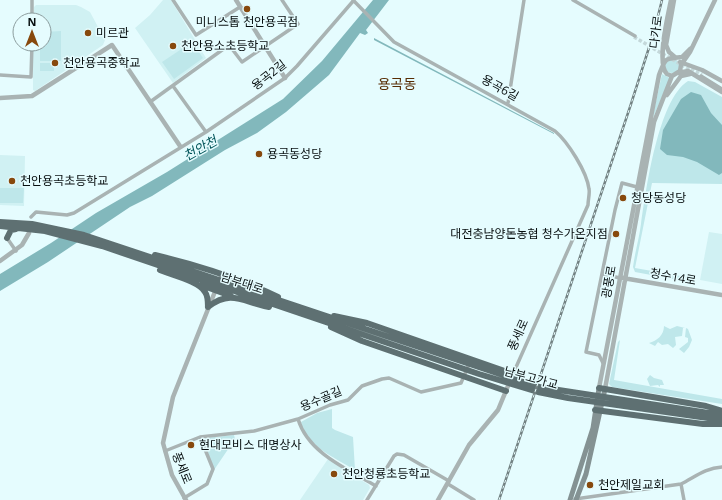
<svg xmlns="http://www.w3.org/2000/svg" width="722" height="500" font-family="'Open Sans','Noto Sans KR',sans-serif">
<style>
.built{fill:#d0f1f3}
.green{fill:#bee7ea}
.water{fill:#82b8bc}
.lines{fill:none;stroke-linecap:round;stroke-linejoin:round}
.minor-tunnel{stroke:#c4d8da;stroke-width:3.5;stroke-dasharray:3.5 2;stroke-linecap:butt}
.minor{stroke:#a9b3b3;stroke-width:3.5}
.tertiary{stroke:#a9b3b3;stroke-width:4.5}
.secondary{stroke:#849293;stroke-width:5}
.trunk{stroke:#5e7072;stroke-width:6}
.rail-casing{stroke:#728182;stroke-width:2.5}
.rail{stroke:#e5fcfe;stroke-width:1;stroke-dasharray:3;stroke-linecap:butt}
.poi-dot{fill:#87490d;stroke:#e5fcfe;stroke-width:1.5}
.labels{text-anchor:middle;stroke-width:3;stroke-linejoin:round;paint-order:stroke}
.poi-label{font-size:12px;fill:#070e0f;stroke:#e5fcfe;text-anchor:start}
.street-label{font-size:12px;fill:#070e0f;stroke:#e5fcfe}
.water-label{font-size:13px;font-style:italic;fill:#005459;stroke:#e5fcfe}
.quarter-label{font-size:14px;fill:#582d04;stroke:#e5fcfe}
</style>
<rect width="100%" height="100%" fill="#e5fcfe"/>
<!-- built -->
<path class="built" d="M163 0H171L206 58 173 83 135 28 150 15Z
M36 5H76L81 7 90 12 105 40 103 45 35 91 33 90V44H44V20H34V7Z
M0 155 25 156 24 206 0 205Z
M709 232 722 234V284L700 280Z
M328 459 369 485 370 488 363 500H300Z"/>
<!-- green -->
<path class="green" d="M61 31V61H40V44H44V32Z
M192 42 203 58 174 79 162 62Z
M665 66a7 7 0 1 1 14 0a7 7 0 1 1-14 0Z
M40 63H54V71H40Z
M662 74 670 78 652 120Z
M688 81 695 82 722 97V184L652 183 635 268 686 277 684 281 635 272 633 267C635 252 639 239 641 224 646 190 658 100 688 81Z
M0 188H24L23 203H0Z
M664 326 670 329 677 326 685 328H683L682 336 675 337 676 345 673 348 668 344 662 345 658 342 655 346 649 343C657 341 664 335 664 326Z
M686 328 688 329 692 340 689 347 684 353 679 349 688 342V338L685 337Z
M620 340 614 380 722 399V404L612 387 609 384 618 342Z
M650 375 654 378 662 380 664 385H660V387L658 385 650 386 647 379Z
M332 409V428L335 430 353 437 355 470C337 459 306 446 301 422L317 413Z
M234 435 235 439 214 470 204 441 206 438Z"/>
<!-- water -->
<path class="water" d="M373 0H389L366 30 368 33 365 35 360 33 329 75 286 112 257 133 225 150 152 196 130 207 48 262 0 291V274L51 243 96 213 167 172 283 99 322 61Z
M374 38 554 133V134L374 40Z
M691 92 701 95 711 113 722 125V173L719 175 697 162 683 157 667 155 660 149 663 130 681 99Z"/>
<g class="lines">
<!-- minor-tunnel -->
<path class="minor-tunnel" d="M634 37 692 71
M691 69 702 75"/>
<!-- minor -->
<path class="minor" d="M32 0V20
M173 0 196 35 240 7
M353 0 394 42 555 131C568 142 587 172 589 189 590 193 588 200 588 205L513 374
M573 0 635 36
M0 75 31 77 32 44
M701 76 722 89
M173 86 206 132
M150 102 229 45 242 62 298 24 282 0
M508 103 524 0
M31 217 36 212 67 215 74 213 206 132 285 78 297 66 354 0
M7 238 16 251
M602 274 620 278
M603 363 599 355 586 352 615 210 622 183 637 187
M298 419C308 453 347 469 376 486
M165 451 200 437 254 431 298 419 330 405 348 400 362 386 382 379 389 378 421 392 461 383 470 362
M448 484 474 500
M681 484C695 477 705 468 722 467
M184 498 207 484 213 469 200 437
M575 499 681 484 684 500
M367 500 394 456 397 454 404 455 449 481"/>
<!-- tertiary -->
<path class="tertiary" d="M236 0 285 78
M671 0C668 15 656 64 667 74L672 76 680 71 681 65 690 52 715 0
M674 0 666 45 669 52 676 58
M680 62 702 70 722 81
M678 73 688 71 722 92
M667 95 681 76 690 74
M0 98 32 96 112 45 180 146
M0 261 22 245 29 233
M623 278 722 295
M599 388 659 75C666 57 664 59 682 57L690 49
M605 389 654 122 672 76
M186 500 172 475 163 443 173 397 222 274
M438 500 469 445 498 410 510 381"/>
<!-- secondary -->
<path class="secondary" d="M570 500 593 428 599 388
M576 500 586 474 605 389"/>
<!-- trunk -->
<path class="trunk" d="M0 222 32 224 84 235 539 387 722 415
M0 226 45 231 102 246 479 374 538 392 568 398 722 420
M7 238 11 230 16 229
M155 255C197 265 239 278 278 297
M160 270C171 275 199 281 205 292 208 296 208 303 208 307
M201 285 231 296
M208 307C231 289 243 302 269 307
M334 316 367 323 513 374
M331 327 362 341 506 391
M599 388 706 406 722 411
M595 410 703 424H722"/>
<!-- rail casing -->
<g class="rail-casing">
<path id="rail" d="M499 500 631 104 654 32 662 0"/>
</g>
<!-- rail -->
<use href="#rail" class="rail"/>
</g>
<!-- markers -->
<g class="poi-dot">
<circle cx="247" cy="9" r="4"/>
<circle cx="88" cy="33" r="4"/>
<circle cx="173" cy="46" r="4"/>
<circle cx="55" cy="63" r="4"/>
<circle cx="259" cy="154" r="4"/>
<circle cx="12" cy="181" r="4"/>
<circle cx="623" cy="198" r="4"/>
<circle cx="616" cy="234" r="4"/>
<circle cx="191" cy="445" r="4"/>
<circle cx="334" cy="474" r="4"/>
<circle cx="590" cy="485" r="4"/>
</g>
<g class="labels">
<!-- poi labels -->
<g class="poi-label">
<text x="247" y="26" text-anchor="middle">미니스톱 천안용곡점</text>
<text x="96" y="37">미르관</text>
<text x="181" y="50">천안용소초등학교</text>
<text x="63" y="67">천안용곡중학교</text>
<text x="267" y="158">용곡동성당</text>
<text x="20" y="185">천안용곡초등학교</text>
<text x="631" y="202">청당동성당</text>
<text x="608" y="238" text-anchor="end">대전충남양돈농협 청수가온지점</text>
<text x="199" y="449">현대모비스 대명상사</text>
<text x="342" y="478">천안청룡초등학교</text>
<text x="598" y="489">천안제일교회</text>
</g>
<!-- street labels -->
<g class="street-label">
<text transform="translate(656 32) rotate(-83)" y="4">다가로</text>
<text transform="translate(269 75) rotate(-38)" y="4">용곡2길</text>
<text transform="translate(500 88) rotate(29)" y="4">용곡6길</text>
<text transform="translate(673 277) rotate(10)" y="4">청수14로</text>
<text transform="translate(609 282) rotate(-80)" y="4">광풍로</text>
<text transform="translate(242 283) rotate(18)" y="4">남부대로</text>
<text transform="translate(518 335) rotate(-66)" y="4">풍세로</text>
<text transform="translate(531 378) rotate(15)" y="4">남부고가교</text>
<text transform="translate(321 399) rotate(-23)" y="4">용수골길</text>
<text transform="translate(182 468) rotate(68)" y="4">풍세로</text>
</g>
<!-- water labels -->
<g class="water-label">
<text transform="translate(200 148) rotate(-29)" y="5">천안천</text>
</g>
<!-- quarter labels -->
<g class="quarter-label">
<text x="397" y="89">용곡동</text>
</g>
</g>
<!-- north arrow -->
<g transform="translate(32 32)"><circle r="19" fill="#e5fcfe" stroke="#8c9d9e"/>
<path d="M0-3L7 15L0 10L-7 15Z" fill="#87490d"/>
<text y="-6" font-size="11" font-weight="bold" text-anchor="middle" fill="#070e0f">N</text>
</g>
</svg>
